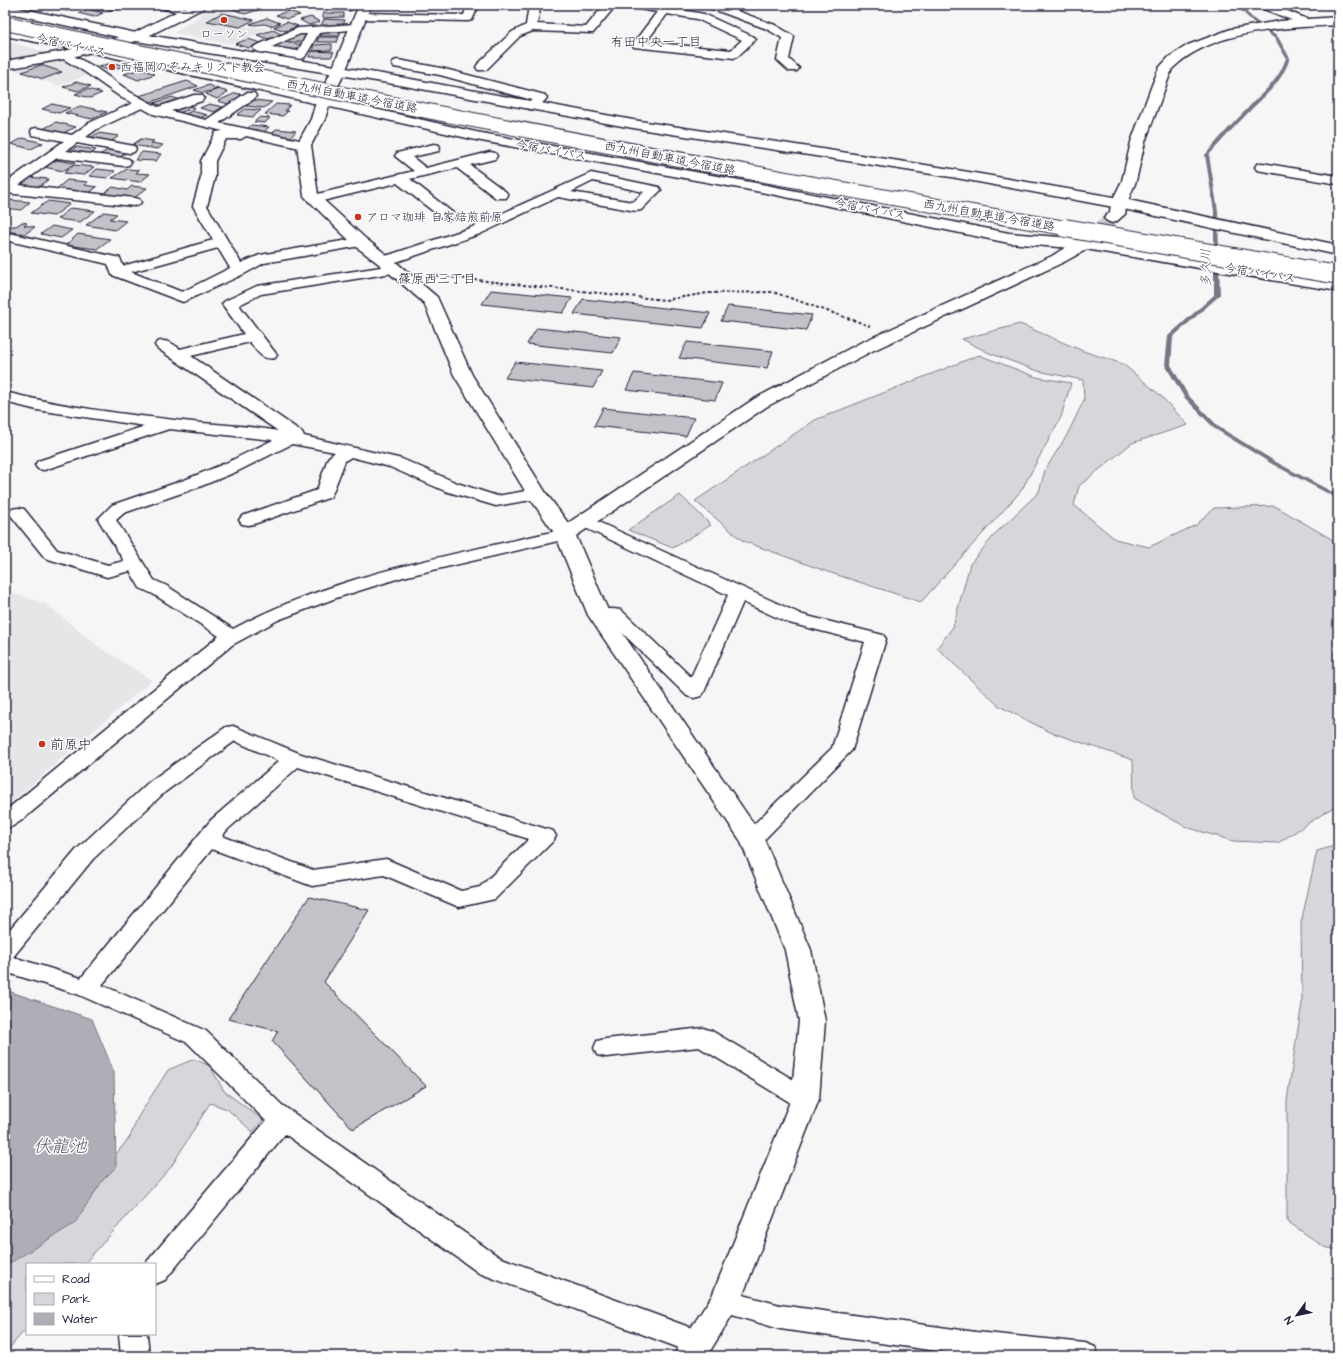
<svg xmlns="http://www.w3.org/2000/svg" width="1343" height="1361" font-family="'Architects Daughter','Klee One',sans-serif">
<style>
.built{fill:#e6e6e9}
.green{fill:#d7d7db;stroke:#7c7c8b}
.water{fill:#aeaeb7;stroke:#767685}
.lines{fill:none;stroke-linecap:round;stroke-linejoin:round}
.stream{fill:#767685;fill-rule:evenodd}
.building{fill:#c2c2c9;stroke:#22223b}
.secondary-tunnel-far1{stroke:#ccccd1;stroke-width:14;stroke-dasharray:14 7;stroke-linecap:butt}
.secondary-tunnel{stroke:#ccccd1;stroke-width:18;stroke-dasharray:18 8;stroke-linecap:butt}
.street-casing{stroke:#22223b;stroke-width:3}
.secondary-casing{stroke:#22223b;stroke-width:3}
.highway-casing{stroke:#22223b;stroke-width:3}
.path{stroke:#22223b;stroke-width:2;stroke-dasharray:3 2.5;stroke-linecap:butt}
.street{fill:#fff;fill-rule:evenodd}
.secondary{fill:#fff;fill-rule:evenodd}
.highway{fill:#fff;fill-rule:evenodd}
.highway-bridge-far1-casing{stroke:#22223b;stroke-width:16;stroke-linecap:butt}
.highway-bridge-casing{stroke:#22223b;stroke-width:20;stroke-linecap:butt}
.highway-bridge-far1{stroke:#fff;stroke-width:14}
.highway-bridge{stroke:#fff;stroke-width:18}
.poi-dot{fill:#c8321e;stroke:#fff;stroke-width:1.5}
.labels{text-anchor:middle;stroke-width:3;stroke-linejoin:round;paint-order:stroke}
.far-poi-label{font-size:12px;fill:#22223b;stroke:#fff;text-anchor:start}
.far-street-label{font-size:12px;fill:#22223b;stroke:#fff}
.far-neighbourhood-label{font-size:13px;fill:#22223b;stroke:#fff}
.far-water-label{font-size:13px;font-style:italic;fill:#5a5a6d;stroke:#fff}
.poi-label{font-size:14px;fill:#22223b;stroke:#fff;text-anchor:start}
.near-water-label{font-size:18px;font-style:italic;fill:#5a5a6d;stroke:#fff}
</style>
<rect width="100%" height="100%" fill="#f6f6f7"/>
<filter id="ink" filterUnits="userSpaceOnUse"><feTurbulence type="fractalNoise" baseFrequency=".025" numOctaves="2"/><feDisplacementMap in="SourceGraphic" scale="8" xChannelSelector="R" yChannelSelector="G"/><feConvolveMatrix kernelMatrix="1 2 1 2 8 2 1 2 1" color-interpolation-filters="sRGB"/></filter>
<g filter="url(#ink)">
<!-- built -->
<path class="built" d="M207 6 258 20 243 27 273 28 230 44 174 33 198 17Z
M11 42 49 53 5 61V43Z
M63 60 90 74 58 86 12 69Z
M5 591 45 603 99 647 152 680 5 808Z"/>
<!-- green -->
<path class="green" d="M1020 324 1083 351 1123 364 1160 395 1188 425 1132 443 1079 486 1074 505 1115 539 1149 547 1196 525 1214 508 1275 506 1333 540 1338 556V804L1278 843 1233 841 1186 827 1134 798 1133 760 1050 732 999 706 937 648 953 627 970 564 997 532 1039 492 1045 470 1067 435 1084 400 1083 380 1038 371 989 353 962 339Z
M979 355 1036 377 1071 383 1061 417 1021 491 921 602 828 572 743 541 695 501 815 420Z
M680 495 711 525 673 548 628 530Z
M1338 845V1250L1324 1247 1287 1221V1100L1302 1003 1301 923 1317 851Z
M194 1059 210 1066 224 1091 263 1120 253 1132 227 1109 210 1103 171 1167 84 1264H27V1328L10 1347 5 1355V1256L75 1203 130 1137 138 1117 168 1070Z"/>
<!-- water -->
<path class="water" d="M5 990 92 1019 114 1072 116 1167 103 1180 74 1224 5 1266Z"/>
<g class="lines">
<!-- stream -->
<path class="stream" d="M1235 5H1239L1255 20 1278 37 1290 58C1281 85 1263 97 1245 116 1232 129 1221 142 1209 155L1218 211 1220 295 1173 337 1171 365 1188 395 1219 427 1276 462 1338 495V499L1272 464 1215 429 1184 397 1165 365 1168 336 1214 295V211L1205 155C1219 138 1234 122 1249 107 1265 89 1278 82 1286 58L1275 39 1253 22Z"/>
</g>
<!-- building -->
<path class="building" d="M49 5H67L76 7 67 11 47 6Z
M97 5H106L117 7 106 12 90 8Z
M242 5H274L245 14 231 8Z
M334 5H349V6L353 7 351 11 331 10Z
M88 9 103 13 94 17 78 13Z
M289 11 300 15 287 19 276 15Z
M222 13 254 20 240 27 207 21Z
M323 13H344V17L323 18Z
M311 17 320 22 309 25 300 20Z
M267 18 280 23 271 26 264 24 255 25 250 24Z
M324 19 345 20 343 25 321 26Z
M287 22 298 26 285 31 274 27Z
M273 30 283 35 268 39 257 35Z
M321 31H340V36H320Z
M297 33H308L304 42H286L288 38Z
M319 37H339L337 42H317Z
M248 39 261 43 249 48 235 44Z
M283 42 303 45 294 50 274 47Z
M332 44V50L313 51V45Z
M312 51 334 52 331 57H309Z
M114 63 126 66 107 70 98 66Z
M41 65 62 72 43 79 22 72Z
M141 69 155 74 138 80 124 74Z
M187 81 198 86 151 102 139 96Z
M76 82 91 86 78 91 63 87Z
M209 85 218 89 203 93 194 90Z
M88 89 102 93 90 98 75 94Z
M218 89 228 92 217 99 206 94Z
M236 93 245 96 228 104 218 101Z
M172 97 180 100 162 106 154 103Z
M254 100 272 102 264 108 246 106Z
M52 104 70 108 59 113 42 109Z
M186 104 195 108 178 113 169 109Z
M209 104 223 107 214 112 200 108Z
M276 104 290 105 285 111H288L283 116 265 114Z
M80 106 107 112 92 119 65 113Z
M245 109 261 110 253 117 237 115Z
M192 111 207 115 200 118 185 114Z
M260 117 270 118 265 123 254 122Z
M56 122 76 127 63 133 43 129Z
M251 125 269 127 263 133 245 131Z
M276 129 296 131 291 137 271 135Z
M98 133 119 136 110 142 90 138Z
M23 138 43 143 31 149 11 144Z
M141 139 154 141 151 143 163 145 158 149 132 145Z
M76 147 96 150 87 157 66 154Z
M108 150 126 153 117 159 99 155Z
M142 152 161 154 156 161 135 160Z
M56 160 75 163 63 171 44 167Z
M74 165 94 167 84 175 64 173Z
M97 169 115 171 107 178 89 176Z
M127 169 139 170 136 173 150 174 140 182 112 178Z
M28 177 49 179 38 188 17 185Z
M67 180 88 182 84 185 97 187 89 193 55 190Z
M132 186 147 188 133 199 103 194 113 187 127 190Z
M9 200 30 202 21 210 5 208V203Z
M48 201 70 204 54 216 31 213Z
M71 208 95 211 80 222 57 219Z
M104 212 117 214 110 219 126 221 115 230 86 225Z
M22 222 27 223 24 225 35 227 25 234 5 231 10 226H16Z
M52 226 72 230 61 238 41 234Z
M78 234 110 239 97 249 66 245Z
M491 290 572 298 563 313 482 304Z
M583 299 710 313 703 328 574 314Z
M728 306 812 315 806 330 721 321Z
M537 328 621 337 613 353 527 344Z
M687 342 773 351 767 368 679 358Z
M515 362 602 371 593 388 505 378Z
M634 373 722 383 715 400 626 390Z
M603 408 694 418 686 436 594 426Z
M309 897 369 910 324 982 426 1086 353 1129 272 1041 278 1031 228 1019Z"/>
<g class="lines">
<!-- secondary-tunnel-far1 -->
<path class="secondary-tunnel-far1" d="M1100 229 1112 218"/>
<!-- secondary-tunnel -->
<path class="secondary-tunnel" d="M1085 244 1101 228"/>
<!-- street casing -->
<g class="street-casing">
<path id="street" d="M154 5H175L190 9 192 11 186 14 156 7Z
M467 5H479L472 20 468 21 361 19 355 16 361 13 464 15Z
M529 5H541L537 24 586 27 604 5H616L593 33 533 31 520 36 486 70H478L476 67 478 64 512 32 526 25Z
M627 5H653L704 14 754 37 756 39 738 56 734 58 634 47 632 45 657 12 633 8ZM667 14 697 19 742 40 731 50 646 42Z
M705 5H721L775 25 792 35 794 37 789 59 799 68 797 71H789L777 60 782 38 767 29 707 7Z
M1257 5H1273L1312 21 1314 23 1312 25H1304L1259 7Z
M1328 5H1338V10L1330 7Z
M356 24 360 25 362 27 360 29 319 33 305 57 301 59 259 52 255 50 253 48 255 46 298 28ZM300 34H307L298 51 272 47Z
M64 51 93 66 130 92 158 107 194 95H202L204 98 202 101 171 111 206 120 246 93H254L256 96 254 99 219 123 309 142 310 145 309 148 304 149 246 136 241 139H226L215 161V177L207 206 241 263 260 255 360 238 365 239 367 242 365 245 360 246 264 263 244 274 183 302 112 275 108 264 5 240V232L120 258 123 266 213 240 193 206 201 177V161L216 132 223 131 153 114 142 108 97 129 86 137 134 146 136 149 134 152 129 153 77 143 66 151 124 158 129 159 131 162 129 165 124 166 57 158 19 185 134 198 139 199 141 202 139 205 134 206 5 193V183L64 141 32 135 31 132 32 129 37 128 72 135 89 123 133 103 122 98 85 72 60 57 58 55 60 53ZM218 248 230 268 182 292 131 272Z
M398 60 441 68 545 95 547 98 537 109H529L527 106 532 100 440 75 394 67 392 64 394 61Z
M434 144 439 145 440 148 439 151 412 157 426 168 490 152 495 153 497 156 495 159 470 165 506 192 508 195 506 198H496L457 168 410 179 453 213 455 216 453 219 448 220 443 219 397 183 314 203 309 202 307 199 309 196 414 171 395 156 397 153Z
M1262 163 1338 176V184L1257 170 1255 167 1257 164Z
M591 173 654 186 659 187 661 190 641 210 636 211 558 197 480 234 390 264 385 265 380 264 378 261 380 258 470 228ZM593 181 644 192 633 202 571 192Z
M394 265 399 266 401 269 399 272 261 294 239 305 277 355 275 358C262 361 257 351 250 342L191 356 302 432 304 436 402 459 457 483 497 496 537 489 543 490 546 494 543 498 496 506 445 491 390 467 351 457 345 461 331 497 254 524 248 525 242 524 239 520 242 516 317 490 328 458 335 452 292 444 238 471 199 487 124 513 116 520 154 580 167 586 233 629C335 574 453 555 565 529L571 530 574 534 571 538 403 577 336 598 278 620 232 645 22 820 13 826 5 828V811L219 636 153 594 140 588 130 571 107 577 45 558 9 513 12 509 18 508 24 509 57 550 108 565 124 561 98 519 112 505 187 479 226 463 273 440 169 429 44 470 38 469 35 465 38 461 145 426 37 410 5 402V392C63 407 124 414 183 421 214 425 247 425 278 431L157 348 155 345 157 342C167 339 173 344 180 349L244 334 222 304 225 301 257 286Z
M585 516 803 615 883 635 886 639 852 750 760 844 752 846 744 844 741 839 744 834 832 748 865 642 789 623 743 602 704 692 701 696 694 698 687 696 609 620 599 621 592 619 589 615 592 611C602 609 611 608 621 610L691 677 728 595 579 525 576 521 579 517Z
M233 726 301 754 553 831 556 836 553 841 495 899 459 907 384 875 312 886 212 849 102 985 206 1031 282 1105 499 1257 708 1334 712 1343 708 1352 698 1355 479 1273 285 1134 165 1280 155 1284V1264H145L266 1121 188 1043 77 994 5 972V935L77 849 149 782 226 727ZM235 741 279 761 211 820 81 978 13 957 93 859 165 792ZM298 767 529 839 480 887 461 891 386 859 313 870 222 836 227 830Z
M703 1028 712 1031 814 1092 818 1099 814 1106 805 1109 796 1106 699 1047 606 1057 597 1055 594 1048 597 1041 606 1039Z
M725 1290 780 1305 976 1332 1085 1343 1095 1347 1099 1356H973L780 1329 715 1310 711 1302 715 1294Z
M119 1334H147L149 1356H121Z"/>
</g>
<!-- secondary casing -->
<g class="secondary-casing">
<path id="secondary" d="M190 5H206L204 8 140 40 64 59 5 69V61L64 51 132 34Z
M359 5H371L345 72 330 102 325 119 311 145 318 195 366 239 391 258 437 297 472 375 546 493 568 523 754 399 860 343 1052 256C1063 249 1078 237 1091 241L1093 244 1091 247 1064 262 872 351 766 407 576 536 610 615 764 839 811 950 825 1021 819 1099 740 1302 707 1356H674L679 1346 712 1296 791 1099 799 1021 785 950 740 840 588 615 555 534 527 494 454 375 424 303 379 264 354 245 304 196 297 145 311 119 316 102 331 72Z
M1338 17V25C1284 28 1212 29 1172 69L1145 142 1136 181 1127 203 1125 214 1117 221 1112 223 1107 221 1104 218 1110 212 1111 203 1122 181 1131 142 1152 85 1159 68 1169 57 1188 45 1231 29 1280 21Z"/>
</g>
<!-- highway casing -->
<g class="highway-casing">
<path id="highway" d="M5 5 136 33 394 76 633 120 951 169 1119 198 1338 245V255L1119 208 951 177 633 128 394 84 136 41 5 12Z
M5 28 89 44 476 132 761 184 1009 233 1085 239 1338 281V291L1085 249 1009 243 761 192 476 140 89 52 5 36Z"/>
</g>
<!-- path -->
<path class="path" d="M430 275 665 300 708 293 773 292 870 326"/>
<!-- street -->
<use href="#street" class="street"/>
<!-- secondary -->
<use href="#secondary" class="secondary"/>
<!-- highway -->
<use href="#highway" class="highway"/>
<!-- highway-bridge-far1 casing -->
<g class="highway-bridge-far1-casing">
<path id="highway-bridge-far1" d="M5 23C359 101 714 168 1071 229"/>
</g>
<!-- highway-bridge casing -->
<g class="highway-bridge-casing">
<path id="highway-bridge" d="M1065 228 1338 275"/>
</g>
<!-- highway-bridge-far1 -->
<use href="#highway-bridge-far1" class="highway-bridge-far1"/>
<!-- highway-bridge -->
<use href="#highway-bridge" class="highway-bridge"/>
</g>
</g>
<!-- markers -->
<g class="poi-dot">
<circle cx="224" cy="20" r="4"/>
<circle cx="112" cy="67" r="4"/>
<circle cx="358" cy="217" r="4"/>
<circle cx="42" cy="744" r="4"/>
</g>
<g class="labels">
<!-- far-poi labels -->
<g class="far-poi-label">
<text x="224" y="38" text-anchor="middle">ローソン</text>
<text x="120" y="71">西福岡のぞみキリスト教会</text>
<text x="366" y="221">アロマ珈琲 自家焙煎前原</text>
</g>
<!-- far-street labels -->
<g class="far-street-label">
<text transform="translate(71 45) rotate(12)" y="4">今宿バイパス</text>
<text transform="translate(352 96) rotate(11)" y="4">西九州自動車道;今宿道路</text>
<text transform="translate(551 150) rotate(10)" y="4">今宿バイパス</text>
<text transform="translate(670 158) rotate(11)" y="4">西九州自動車道;今宿道路</text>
<text transform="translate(870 209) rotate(11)" y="4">今宿バイパス</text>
<text transform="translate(989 215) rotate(10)" y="4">西九州自動車道;今宿道路</text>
<text transform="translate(1260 273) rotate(9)" y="4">今宿バイパス</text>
</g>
<!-- far-neighbourhood labels -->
<g class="far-neighbourhood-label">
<text x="656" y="46">有田中央一丁目</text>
<text x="437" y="283">篠原西三丁目</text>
</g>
<!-- far-water labels -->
<g class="far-water-label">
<text transform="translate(1205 268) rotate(-91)" y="5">多久川</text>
</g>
<!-- poi labels -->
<g class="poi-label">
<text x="50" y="749">前原中</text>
</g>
<!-- near-water labels -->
<g class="near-water-label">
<text x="60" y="1152">伏龍池</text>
</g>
</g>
<!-- margin -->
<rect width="1343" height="1361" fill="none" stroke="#fff" stroke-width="20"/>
<rect x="10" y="10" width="1323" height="1341" fill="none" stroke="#22223b" stroke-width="1.5" filter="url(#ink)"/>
<!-- legend -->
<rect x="26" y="1263" width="130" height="72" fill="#ffffff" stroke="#a7a7b1"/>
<rect x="34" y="1276" width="20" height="6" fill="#ffffff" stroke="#a7a7b1"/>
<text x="62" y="1283" font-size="12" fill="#22223b">Road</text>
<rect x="34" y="1293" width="20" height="12" fill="#d7d7db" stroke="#a7a7b1"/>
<text x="62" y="1303" font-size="12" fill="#22223b">Park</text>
<rect x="34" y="1313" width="20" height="12" fill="#aeaeb7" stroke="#a7a7b1"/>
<text x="62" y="1323" font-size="12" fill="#22223b">Water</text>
<!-- north arrow -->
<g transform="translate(1297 1315) rotate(237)" stroke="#ffffff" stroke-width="3" paint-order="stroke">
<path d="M0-3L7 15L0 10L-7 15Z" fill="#22223b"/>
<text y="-6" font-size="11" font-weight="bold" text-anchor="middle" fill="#22223b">N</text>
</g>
</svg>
